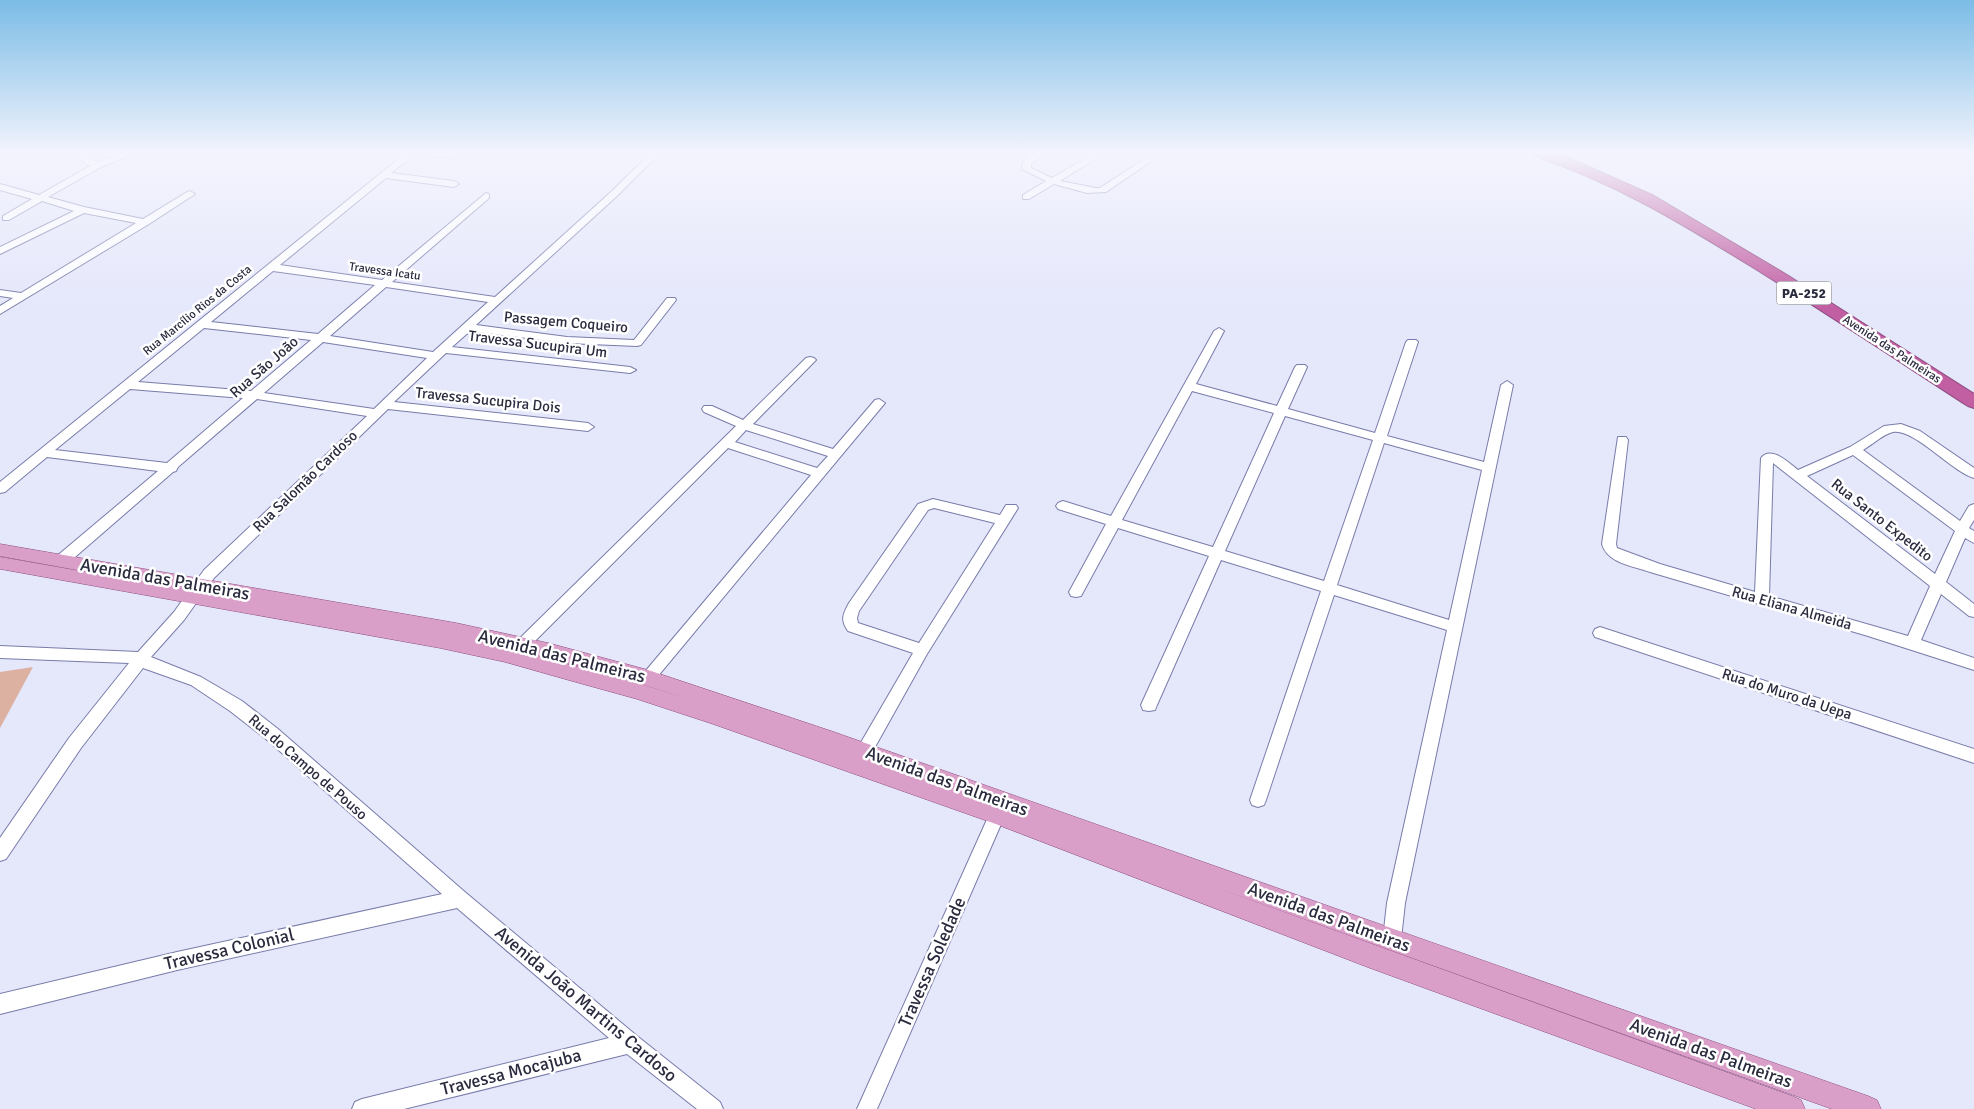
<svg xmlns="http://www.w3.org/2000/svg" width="1974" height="1109" font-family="Signika,sans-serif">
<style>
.green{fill:#ddb1a1}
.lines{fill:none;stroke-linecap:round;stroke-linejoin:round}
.minor-casing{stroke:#787ca9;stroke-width:2}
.major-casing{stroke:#8d4d80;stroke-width:1}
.highway-casing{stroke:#8d4d80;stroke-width:2}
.minor{fill:#fff;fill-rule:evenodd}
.major{fill:#da9fc8;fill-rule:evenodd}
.highway{fill:#c25fa3;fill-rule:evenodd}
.labels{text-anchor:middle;stroke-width:5;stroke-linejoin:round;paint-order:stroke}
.far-street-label{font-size:12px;fill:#2a2b3e;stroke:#fff}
.shield{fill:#fff;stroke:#6a6b78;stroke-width:1}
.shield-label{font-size:14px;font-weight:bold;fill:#2a2b3e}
.street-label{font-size:15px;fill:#2a2b3e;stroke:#fff}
.near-street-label{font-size:18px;fill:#2a2b3e;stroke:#fff}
</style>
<rect width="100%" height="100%" fill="#e5e7fb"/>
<!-- green -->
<path class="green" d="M33 667 0 728V672Z"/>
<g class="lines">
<!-- minor casing -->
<g class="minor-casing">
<path id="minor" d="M70 152H80L97 162 127 152H139L101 167 48 197 84 207 143 219 187 192 190 191 195 194 149 224 0 314V306L13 298 0 296V290L21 293 136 223 84 213 0 254V247L74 211 42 201 9 220H3V216L32 199 0 190V184L39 195 90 166Z
M407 152H449L458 155 454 158 415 154 391 173 454 181 459 184 454 187 386 178 280 265 382 280 486 193 489 194V198L392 282 495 297 612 191 652 152H661L618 195 476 325 567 337 634 340 667 298H675L676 300 641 345 637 346 567 343 470 331 452 347 630 367 636 370 630 373 446 353 394 402 588 423 594 427 588 431 388 409 214 578 184 620 151 657 201 677 242 701 278 729 466 893 637 1036 720 1102 723 1109H697L627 1054 404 1109H352L355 1102 362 1099 609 1038 457 908 177 970 0 1014V994L177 952 442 894 266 739 230 711 191 685 143 668 81 748 6 859 0 861V838L69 738 129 663 0 658V646L138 652 174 612 204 570 367 416 257 399 178 467 176 471 173 472 67 564H57L55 560 57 556 158 471 47 457 5 492 0 493V482ZM273 271 375 285 318 334 211 322ZM386 287 488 302 433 352 330 336ZM204 328 311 340 251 391 138 382ZM323 342 427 358 374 409 264 393ZM130 389 243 398 167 463 55 450Z
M1038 152H1048L1031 164V168L1052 178 1096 152H1106L1060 181 1096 188H1100L1155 152H1165L1106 192 1087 193 1054 184 1029 199H1023V195L1046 181 1022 169 1023 161Z
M1219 328 1224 331 1196 384 1277 406 1295 367 1297 365H1305L1307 367 1288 409 1375 433 1406 342 1408 340H1416L1418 342 1387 436 1484 462 1501 385 1507 381 1513 385 1405 903 1401 939 1399 945 1392 948 1385 945 1383 939 1387 903 1447 630 1334 595 1266 800 1264 805 1258 807 1252 805 1250 800 1321 591 1221 560 1157 705 1155 710 1149 711 1143 710 1141 705 1209 556 1118 528 1081 596 1076 597 1071 596 1069 592 1106 524 1058 509 1056 506 1058 503 1063 501 1111 516 1214 331ZM1192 391 1274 413 1213 547 1122 520ZM1285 416 1373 440 1324 581 1225 551ZM1384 443 1482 470 1449 620 1337 585Z
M810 357 814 358 816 360 814 362 753 424 833 449 875 400 879 399 885 403 653 682 648 684 643 682 640 678 643 674 811 475 728 448 527 649 522 651 517 649 515 645 517 641 736 426 704 412 702 409 704 406H712L743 420 806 358ZM746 430 828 456 817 468 735 442Z
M1901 424 1920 431 1974 468V478C1952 472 1914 428 1893 432 1883 434 1872 445 1863 450L1960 521 1969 506 1974 504V520L1969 528 1974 531V543L1965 538 1946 582 1974 604V617L1969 616 1941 594 1921 640 1974 658V670L1868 636 1650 572C1633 566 1607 563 1602 544L1618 437H1626L1628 440 1616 544 1617 548 1660 564 1755 592 1761 458C1771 445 1789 463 1798 470L1850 447 1884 426ZM1853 455 1955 531 1935 574 1807 476ZM1773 463 1930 586 1908 636 1769 596Z
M933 499 1000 515 1006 505H1016L1018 508 927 654 870 756 864 758 858 756 856 751 913 653 848 631C840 620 843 614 849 603L918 504ZM934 508 995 523 919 643 858 623 857 618 859 611 928 510Z
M1600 627 1974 749V763L1595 637 1593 633 1595 629Z
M997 807 1003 810 1005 815 877 1109H857L989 815 991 810Z"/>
</g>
<!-- major casing -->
<g class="major-casing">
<path id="major" d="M0 544 456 623 548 643 648 670 831 731 1868 1096 1877 1100 1881 1109H1832L1215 887 1792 1096 1801 1100 1805 1109H1756L1370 968 993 823 713 724 637 699 572 681 505 662 440 648 0 569V557L160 585 0 556ZM515 650C574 663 633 681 691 700L637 683Z"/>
</g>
<!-- highway casing -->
<g class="highway-casing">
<path id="highway" d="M1530 152H1550L1571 159 1654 196 1787 275 1974 394V408L1968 406C1897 360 1826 313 1754 268 1681 223 1614 182 1532 155Z"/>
</g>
<!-- minor -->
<use href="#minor" class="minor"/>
<!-- major -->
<use href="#major" class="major"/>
<!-- highway -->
<use href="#highway" class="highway"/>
</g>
<!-- sky -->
<linearGradient id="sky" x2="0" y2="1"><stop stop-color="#7bbce6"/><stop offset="0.5" stop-color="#f3f4fd"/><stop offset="1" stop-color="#f3f4fd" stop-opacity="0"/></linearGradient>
<rect width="1974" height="307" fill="url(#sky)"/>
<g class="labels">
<!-- far-street labels -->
<g class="far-street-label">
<text transform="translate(385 271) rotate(8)" y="4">Travessa Icatu</text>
<text transform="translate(197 310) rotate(-39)" y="4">Rua Marcílio Rios da Costa</text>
<text transform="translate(1892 349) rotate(33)" y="4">Avenida das Palmeiras</text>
</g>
<!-- shield labels -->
<rect class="shield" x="1776.5" y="281.5" width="55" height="23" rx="4"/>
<g class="shield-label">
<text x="1804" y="298">PA-252</text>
</g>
<!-- street labels -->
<g class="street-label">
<text transform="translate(566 322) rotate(5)" y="5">Passagem Coqueiro</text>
<text transform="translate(538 344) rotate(7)" y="5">Travessa Sucupira Um</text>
<text transform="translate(264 367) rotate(-41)" y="5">Rua São João</text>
<text transform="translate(488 400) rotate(6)" y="5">Travessa Sucupira Dois</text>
<text transform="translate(305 481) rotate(-44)" y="5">Rua Salomão Cardoso</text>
<text transform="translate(1882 520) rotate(38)" y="5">Rua Santo Expedito</text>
<text transform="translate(1792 608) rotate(16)" y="5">Rua Eliana Almeida</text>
<text transform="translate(1787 694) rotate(18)" y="5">Rua do Muro da Uepa</text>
<text transform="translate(308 767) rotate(41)" y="5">Rua do Campo de Pouso</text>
</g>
<!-- near-street labels -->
<g class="near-street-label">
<text transform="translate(165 579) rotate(10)" y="6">Avenida das Palmeiras</text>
<text transform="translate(562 656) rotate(14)" y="6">Avenida das Palmeiras</text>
<text transform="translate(947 781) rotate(20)" y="6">Avenida das Palmeiras</text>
<text transform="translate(1329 917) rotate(20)" y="6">Avenida das Palmeiras</text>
<text transform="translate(229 949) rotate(-13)" y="6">Travessa Colonial</text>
<text transform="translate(932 962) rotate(-66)" y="6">Travessa Soledade</text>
<text transform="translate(586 1004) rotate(40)" y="6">Avenida João Martins Cardoso</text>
<text transform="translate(1711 1053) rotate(20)" y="6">Avenida das Palmeiras</text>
<text transform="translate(511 1072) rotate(-14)" y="6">Travessa Mocajuba</text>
</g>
</g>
</svg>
